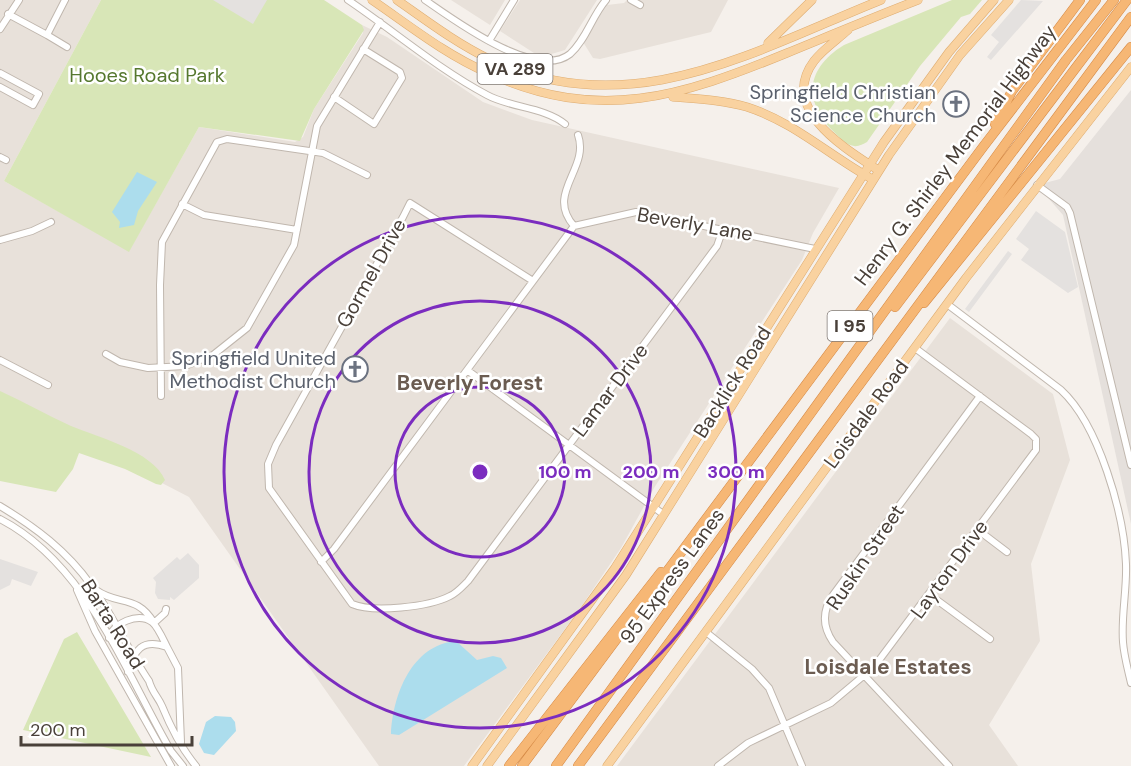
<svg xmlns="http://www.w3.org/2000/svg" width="1131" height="766" font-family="'DM Sans',sans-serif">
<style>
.residential{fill:#e8e1da}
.industrial{fill:#e5e0dc}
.green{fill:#d8e6b7}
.parking{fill:#e4e1df}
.water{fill:#acdded}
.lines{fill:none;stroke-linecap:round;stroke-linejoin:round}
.minor-casing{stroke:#c0b7ae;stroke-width:8}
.major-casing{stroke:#deac70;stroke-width:9}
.highway-casing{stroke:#d58945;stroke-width:10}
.minor{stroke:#fff;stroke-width:6}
.major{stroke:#f9d2a0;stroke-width:8}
.highway{stroke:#f6b775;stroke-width:9}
.ring{fill:none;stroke:#7b2cbf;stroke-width:3}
.labels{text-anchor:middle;stroke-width:5;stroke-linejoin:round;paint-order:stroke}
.shield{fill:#fff;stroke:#807974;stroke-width:1.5}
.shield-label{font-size:18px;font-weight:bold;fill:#494039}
.park-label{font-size:20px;fill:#56782f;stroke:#fff}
.worship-label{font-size:20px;fill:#5b616d;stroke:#fff;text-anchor:end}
.street-label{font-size:20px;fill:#494039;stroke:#fff}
.neighbourhood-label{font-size:21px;font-weight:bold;fill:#6b5c51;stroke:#fff}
.centre{fill:#7b2cbf;stroke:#fff;stroke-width:3}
.ring-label{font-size:18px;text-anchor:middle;font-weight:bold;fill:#7b2cbf;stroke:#fff;stroke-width:5;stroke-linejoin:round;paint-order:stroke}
</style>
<rect width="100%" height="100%" fill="#f5f0eb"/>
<!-- residential -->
<path class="residential" d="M0 0H101L4 181 129 251 199 127 295 142 303 137 314 109 363 33 362 25 387 37 483 102 532 120 839 188 813 233 802 260 654 488 621 548 579 610 464 766H379L189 497 0 399Z
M451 0H505L490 25Z
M520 0H597L565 50 548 55 534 53 500 31Z
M627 0H728L711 32 600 59 593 58 583 42 607 5 624 3Z
M950 318 1053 394 1070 460 1031 564 1040 641 989 725 1018 766H617Z"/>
<!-- industrial -->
<path class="industrial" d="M1131 90V524L1063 215 1037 185 1060 179Z"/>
<!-- green -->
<path class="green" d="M101 0H324L362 25 364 30 314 109 300 141 199 127 129 252 4 181Z
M952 0H982L970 14 961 17 920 66 867 142C863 144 858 147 854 146 846 145 840 138 835 133 802 102 806 68 844 45Z
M0 391C24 402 47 415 71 426 97 437 153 451 165 480L161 485 156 484 125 469 79 453 73 469 56 492 0 481Z
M77 632 151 757 23 730 64 639Z"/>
<!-- parking -->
<path class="parking" d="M213 0H267L253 24Z
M1021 0 1043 1 991 60 987 57 999 42 991 35Z
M1036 211 1065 232 1078 287 1068 293 1021 260 1029 249 1016 239Z
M1008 251 1012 254 969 312 965 309Z
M188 553 199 565V578L174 600 170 597V600L158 599 155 593 156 582 153 578 177 557 180 560Z
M0 559 38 572 31 586 12 579 10 585 0 590Z"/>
<!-- water -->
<path class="water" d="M137 172 157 182 138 211 134 225 119 228 120 222 112 212Z
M456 641 477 660 493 656 501 658 507 668 399 735 391 734C393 694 412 645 456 641Z
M215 716 231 717 235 722 236 731 214 755 204 753 199 744 206 722Z"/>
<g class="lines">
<!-- minor casing -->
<g class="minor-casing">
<path id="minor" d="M65 0 47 35 67 47
M348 0C394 31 438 69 487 95 511 108 544 107 565 124
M425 0C454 20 536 81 570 54 586 40 592 16 606 0
M631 0 640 5
M8 14 47 35
M0 29 19 0
M489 41 514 0
M0 73 39 94 33 105 0 87
M334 97 374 124 402 78 400 72 363 49
M0 157 6 160
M1037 185 1067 207 1070 213 1131 465
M182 204 204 215 297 230
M574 226 636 212 815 249
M0 240 32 231 51 222
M533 281 410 203 403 217 276 445 268 464 269 488 352 604C373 613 429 607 450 596 457 593 462 587 468 581L717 246 723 229
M947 304 1061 390C1099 425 1124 514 1126 564 1127 590 1121 616 1123 642 1124 656 1128 670 1131 683
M106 354 120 362 148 368 185 366 213 355 247 328 294 245 317 126 380 22
M0 360 48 385
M467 370 663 514
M161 396 160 285 162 242 217 142 227 139 323 153 367 175
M0 506C35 527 67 551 91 585 113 615 128 650 149 681 152 692 158 697 162 706 171 728 181 748 196 766
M0 519C87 564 125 672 171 751L183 766
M978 530 1007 552
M321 562 334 549 574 226C545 193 590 169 578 135
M77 590 95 631 171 766
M96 590C118 606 137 594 154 623L165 613 166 609
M930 595 990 639
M706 632 752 669 769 688 802 766
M109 638C113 623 138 612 152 622 158 627 163 639 167 647
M128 672C134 650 142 638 167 647L178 668 181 742
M718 766 748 743 831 703 874 667 1036 450V439L1031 434 915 348
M949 766 833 642C822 626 822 611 833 595L980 396"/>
</g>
<!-- major casing -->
<g class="major-casing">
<path id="major" d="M372 0C410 26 446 55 488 73 599 124 682 96 787 53 831 35 874 17 918 0
M397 0C427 21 456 43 489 59 629 125 752 52 881 0
M848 30C837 40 823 49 814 61 778 109 846 149 878 170
M768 43 812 0
M673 97C698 99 723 100 747 107 794 122 830 156 872 179
M472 766 615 568 884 142 949 52 994 0
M487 766 626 575 889 155 960 55 1009 0
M607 766 966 278 1131 67"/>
</g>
<!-- highway casing -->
<g class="highway-casing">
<path id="highway" d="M995 124 1012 91 1080 0
M924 303 1131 47
M895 307 1127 0
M509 766 661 572
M522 766 983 147 1096 0
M556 766 1066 60 1114 0
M578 766 1131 17"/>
</g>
<!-- minor -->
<use href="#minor" class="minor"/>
<!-- major -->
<use href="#major" class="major"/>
<!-- highway -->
<use href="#highway" class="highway"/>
</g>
<!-- distance rings -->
<g class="ring">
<circle cx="480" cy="472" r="85"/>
<circle cx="480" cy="472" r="171"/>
<circle cx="480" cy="472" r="256"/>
</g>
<!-- icons -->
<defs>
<g id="church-ring" transform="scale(1.35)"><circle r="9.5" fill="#fff" stroke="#6b7280" stroke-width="1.5"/><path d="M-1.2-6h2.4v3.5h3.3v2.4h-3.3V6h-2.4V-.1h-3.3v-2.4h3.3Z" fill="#6b7280"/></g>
</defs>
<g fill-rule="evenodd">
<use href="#church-ring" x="956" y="104"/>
<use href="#church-ring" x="355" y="369"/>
</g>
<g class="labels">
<!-- shield labels -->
<g class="shield">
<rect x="477.5" y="54" width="75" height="30" rx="4.5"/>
<rect x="827.5" y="311" width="45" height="30" rx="4.5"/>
</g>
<g class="shield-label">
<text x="515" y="75">VA 289</text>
<text x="850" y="332">I 95</text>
</g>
<!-- park labels -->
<g class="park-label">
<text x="147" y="82">Hooes Road Park</text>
</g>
<!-- worship labels -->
<g class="worship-label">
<text x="936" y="99">Springfield Christian<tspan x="936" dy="23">Science Church</tspan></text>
<text x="336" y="365">Springfield United<tspan x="336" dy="23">Methodist Church</tspan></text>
</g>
<!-- street labels -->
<g class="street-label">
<text transform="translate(955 155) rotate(-53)" y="7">Henry G. Shirley Memorial Highway</text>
<text transform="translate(695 224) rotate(10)" y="7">Beverly Lane</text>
<text transform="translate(371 273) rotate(-61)" y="7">Gormel Drive</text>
<text transform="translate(732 382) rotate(-58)" y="7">Backlick Road</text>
<text transform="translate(610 390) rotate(-53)" y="7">Lamar Drive</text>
<text transform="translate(866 414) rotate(-54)" y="7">Loisdale Road</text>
<text transform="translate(865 557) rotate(-56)" y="7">Ruskin Street</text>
<text transform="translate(949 569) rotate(-54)" y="7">Layton Drive</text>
<text transform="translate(672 576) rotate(-54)" y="7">95 Express Lanes</text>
<text transform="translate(113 624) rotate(58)" y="7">Barta Road</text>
</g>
<!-- neighbourhood labels -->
<g class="neighbourhood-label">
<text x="470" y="390">Beverly Forest</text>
<text x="888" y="674">Loisdale Estates</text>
</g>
</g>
<circle cx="480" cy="472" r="9" class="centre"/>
<g class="ring-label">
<text x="565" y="478">100 m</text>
<text x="651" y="478">200 m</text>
<text x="736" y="478">300 m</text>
</g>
<!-- scale -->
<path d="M21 736v9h171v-9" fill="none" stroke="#494039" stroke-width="3"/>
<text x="30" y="736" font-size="18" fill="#494039" stroke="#ffffff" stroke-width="4.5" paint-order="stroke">200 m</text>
</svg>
